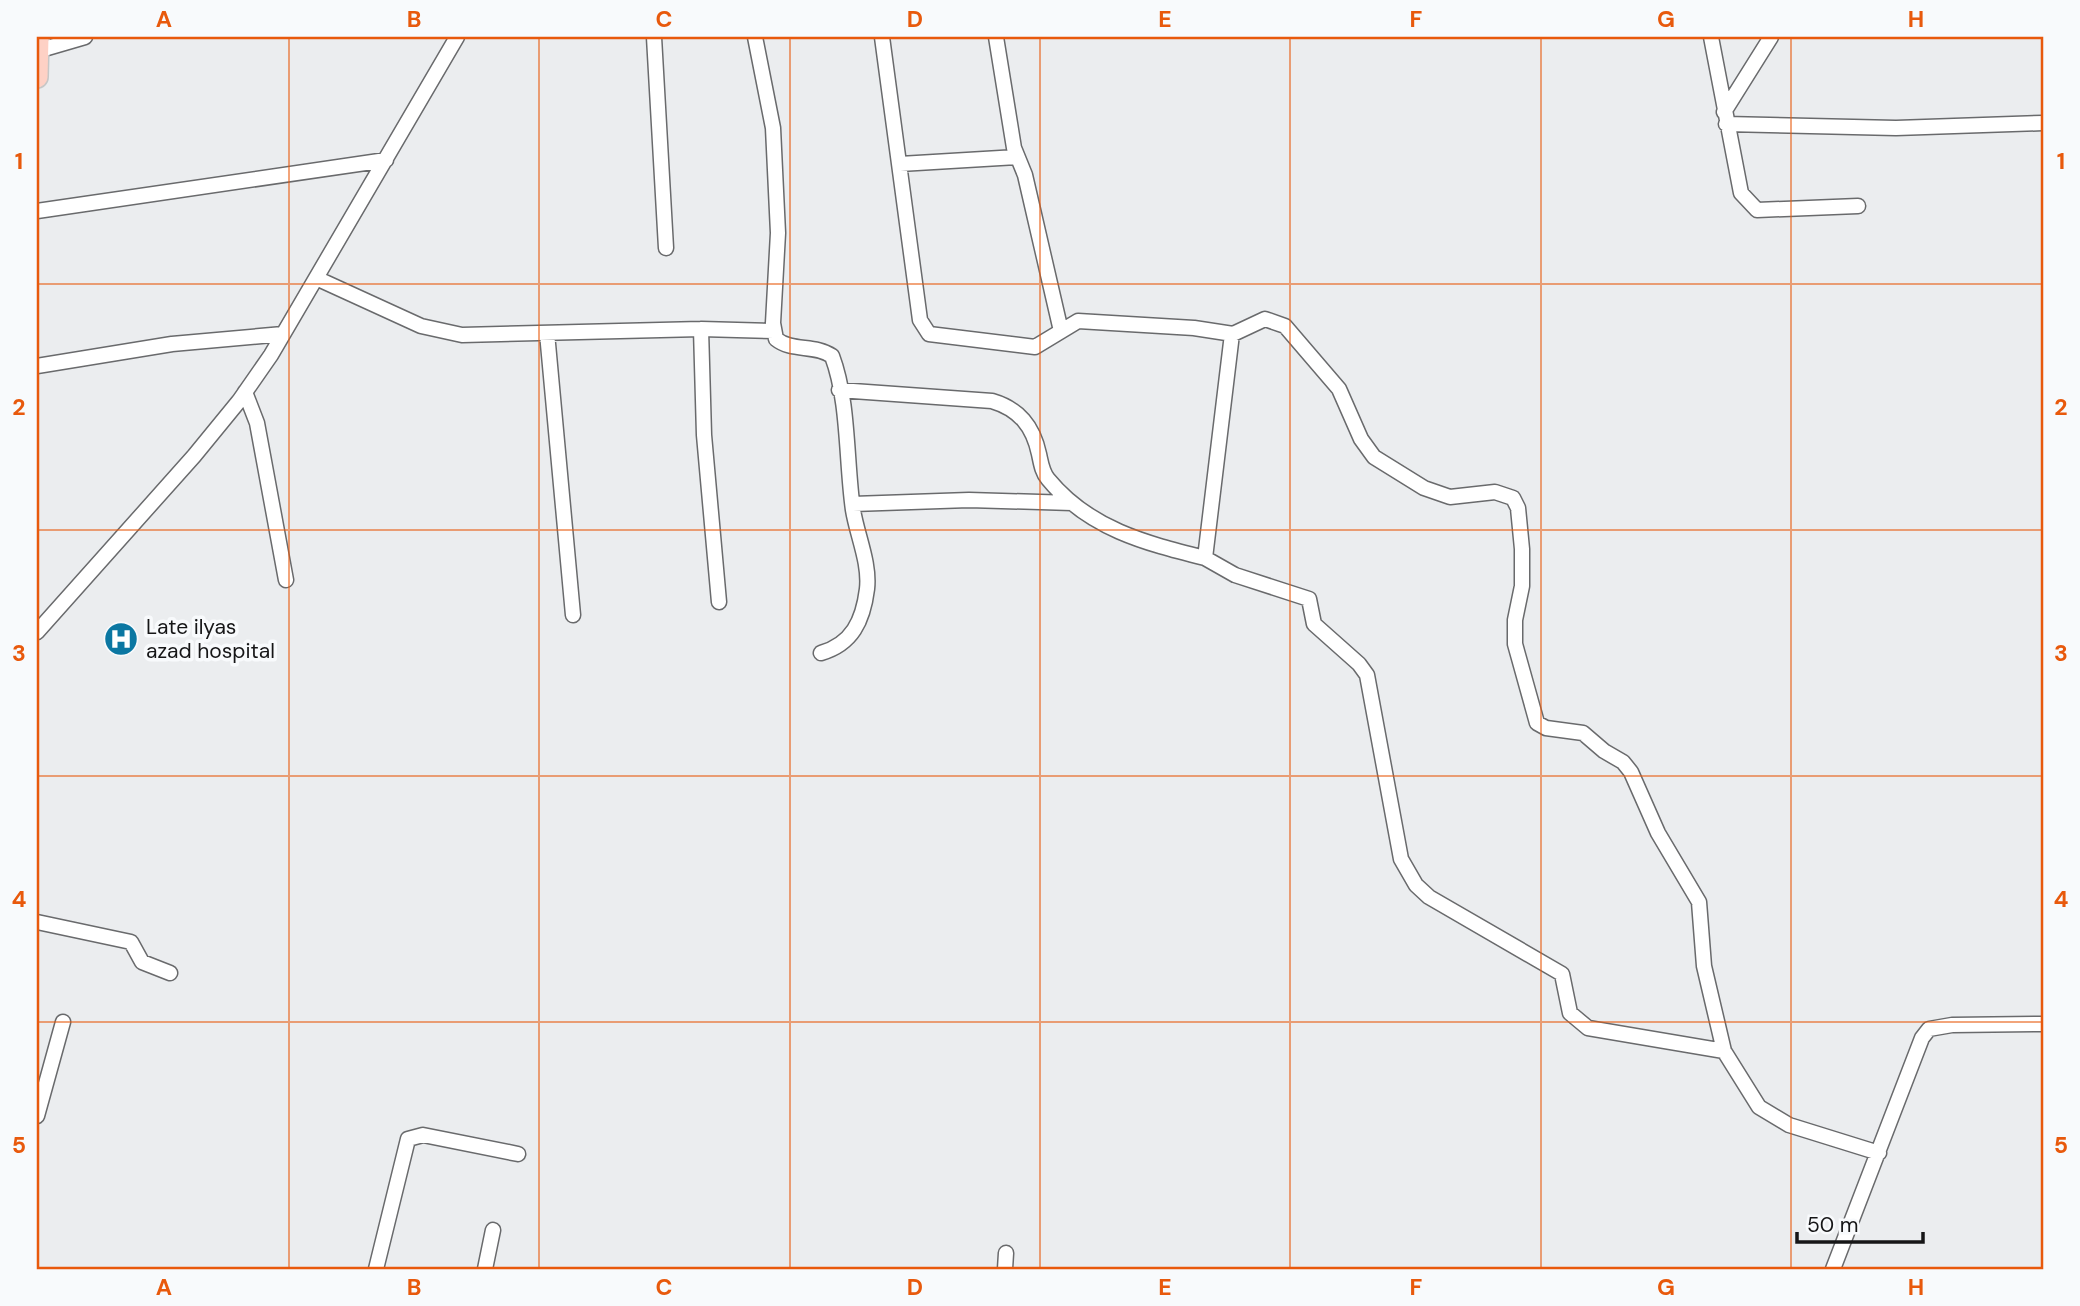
<svg xmlns="http://www.w3.org/2000/svg" width="2080" height="1306" font-family="'DM Sans',sans-serif">
<style>
.lines{fill:none;stroke-linecap:round;stroke-linejoin:round}
.street-casing{stroke:#696a6c;stroke-width:17}
.primary-casing{stroke:#c7c7c7;stroke-width:24}
.street{stroke:#fff;stroke-width:14}
.primary{stroke:#fed1c5;stroke-width:21}
.grid{fill:none;stroke:#e8590c;stroke-width:2;stroke-opacity:0.55}
.labels{text-anchor:middle;stroke-width:7;stroke-linejoin:round;paint-order:stroke}
.poi-label{font-size:21px;fill:#161617;stroke:#f8fafc;text-anchor:start}
.neatline{fill:none;stroke:#e8590c;stroke-width:2.5}
.grid-label{font-size:23px;text-anchor:middle;font-weight:bold;fill:#e8590c}
</style>
<rect width="100%" height="100%" fill="#ebedef"/>
<g class="lines">
<!-- street casing -->
<g class="street-casing">
<path id="street" d="M654 37 666 248
M755 37 773 128 778 233 773 323 776 339C792 352 815 344 832 356 849 401 846 461 853 510 857 535 870 563 867 589 863 621 852 644 821 653
M882 37 920 320 929 334 1035 347 1078 321 1194 328 1233 334 1265 319 1285 326 1339 389 1361 439 1374 457 1424 488 1450 497 1495 492 1513 498 1518 508 1522 549V586L1515 620V644L1537 723 1546 728 1583 733 1604 751 1623 762 1631 772 1658 833 1699 902 1704 966 1724 1051 1759 1107 1789 1125 1879 1153
M996 37 1014 148 1025 175 1061 331
M1711 37 1741 193 1757 210 1858 206
M37 51 85 37
M1724 112 1771 37
M1726 124 1896 128 2043 123
M900 164 1017 157
M37 211 386 160
M316 278 421 326 462 335 701 329 774 331
M701 329 704 435 719 602
M547 333 573 615
M37 366 172 344 283 334
M839 390 992 401C1019 409 1033 426 1039 454 1041 463 1042 472 1048 479 1089 529 1145 543 1205 558L1232 334
M245 392 257 423 286 580
M853 504 969 500 1072 503
M1205 558 1235 575 1309 599 1314 624 1359 664 1367 675 1401 859 1416 885 1429 897 1562 974 1570 1013 1588 1028 1724 1051
M37 632 194 456 239 401 271 355 457 37
M37 922 131 942 142 962 170 973
M37 1116 63 1022
M376 1269 408 1139 423 1135 518 1154
M485 1269 493 1230
M1005 1269 1006 1253
M1833 1269 1922 1038 1929 1029 1952 1025 2043 1024"/>
</g>
<!-- primary casing -->
<g class="primary-casing">
<path id="primary" d="M37 77 38 37"/>
</g>
<!-- street -->
<use href="#street" class="street"/>
<!-- primary -->
<use href="#primary" class="primary"/>
</g>
<!-- grid -->
<path class="grid" d="M289 37V1269M539 37V1269M790 37V1269M1040 37V1269M1290 37V1269M1541 37V1269M1791 37V1269M37 284H2043M37 530H2043M37 776H2043M37 1022H2043"/>
<!-- icons -->
<defs>
<g id="hospital-disc" transform="scale(1.75)"><circle r="9.5" fill="#0b77a2" stroke="#f8fafc"/><path d="M-5-5h3v3.5h4V-5h3V5h-3V1.5h-4V5h-3Z" fill="#fff"/></g>
</defs>
<g fill-rule="evenodd">
<use href="#hospital-disc" x="121" y="639"/>
</g>
<g class="labels">
<!-- poi labels -->
<g class="poi-label">
<text x="146" y="634">Late ilyas<tspan x="146" dy="24">azad hospital</tspan></text>
</g>
</g>
<!-- border -->
<rect width="2080" height="1306" fill="none" stroke="#f8fafc" stroke-width="77"/>
<!-- scale -->
<path d="M1797 1232v10h126v-10" fill="none" stroke="#161617" stroke-width="3.5"/>
<text x="1807" y="1232" font-size="21" fill="#161617" stroke="#f8fafc" stroke-width="5" paint-order="stroke">50 m</text>
<rect x="38" y="38" width="2004" height="1230" class="neatline"/>
<g class="grid-label">
<text x="164" y="27">A</text>
<text x="414" y="27">B</text>
<text x="664" y="27">C</text>
<text x="915" y="27">D</text>
<text x="1165" y="27">E</text>
<text x="1416" y="27">F</text>
<text x="1666" y="27">G</text>
<text x="1916" y="27">H</text>
<text x="19" y="169">1</text>
<text x="2061" y="169">1</text>
<text x="19" y="415">2</text>
<text x="2061" y="415">2</text>
<text x="19" y="661">3</text>
<text x="2061" y="661">3</text>
<text x="19" y="907">4</text>
<text x="2061" y="907">4</text>
<text x="19" y="1153">5</text>
<text x="2061" y="1153">5</text>
<text x="164" y="1295">A</text>
<text x="414" y="1295">B</text>
<text x="664" y="1295">C</text>
<text x="915" y="1295">D</text>
<text x="1165" y="1295">E</text>
<text x="1416" y="1295">F</text>
<text x="1666" y="1295">G</text>
<text x="1916" y="1295">H</text>
</g>
</svg>
